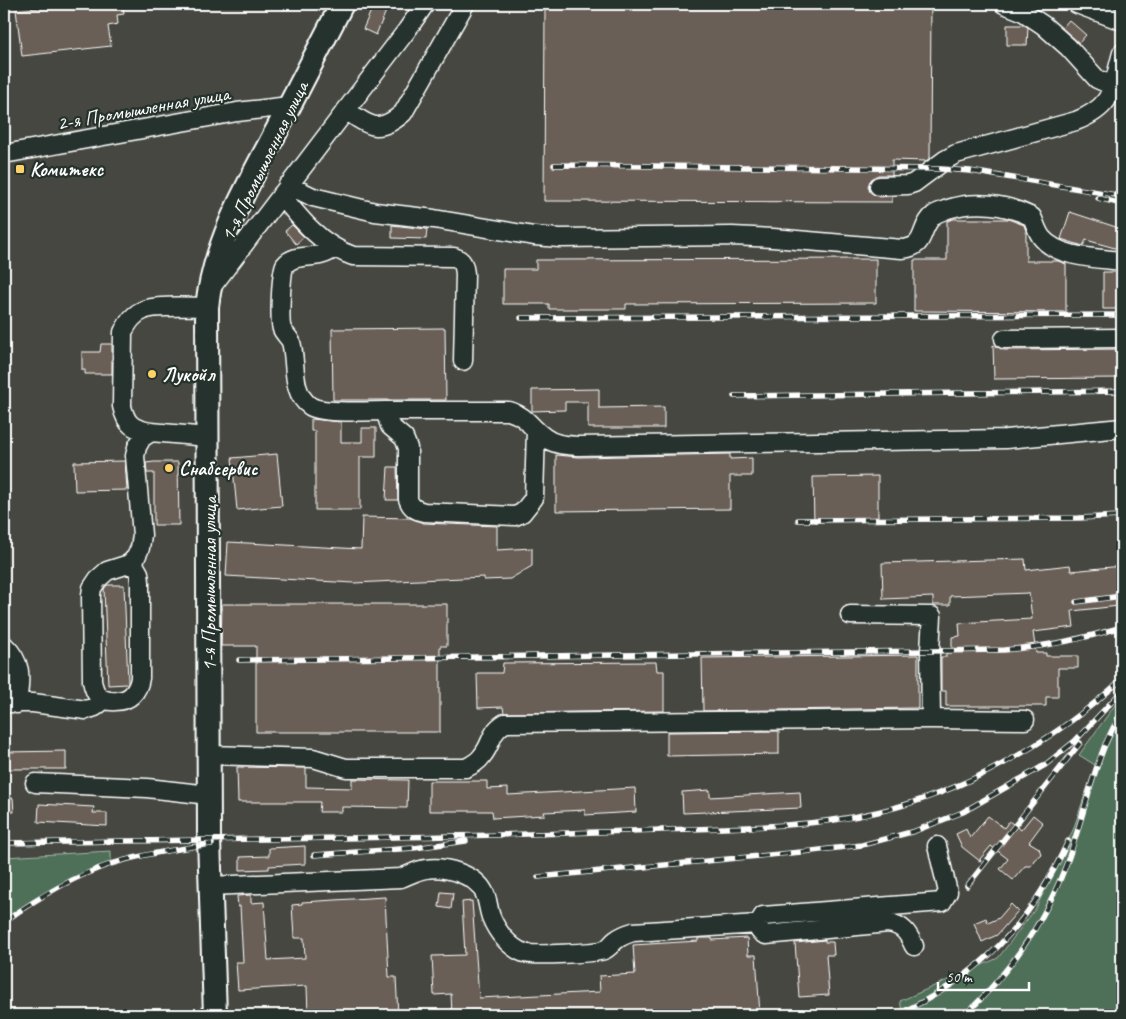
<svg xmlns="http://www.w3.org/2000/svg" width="1126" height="1019" font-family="Caveat,sans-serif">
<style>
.built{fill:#44463f}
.green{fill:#4f7059;stroke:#a7b8ac}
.building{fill:#6b5f57;stroke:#fff}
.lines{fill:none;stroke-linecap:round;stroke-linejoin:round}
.minor-casing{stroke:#fff;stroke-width:21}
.major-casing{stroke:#fff;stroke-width:26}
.minor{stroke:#26332d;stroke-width:18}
.major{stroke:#26332d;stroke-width:22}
.rail-casing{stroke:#fff;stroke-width:5.5}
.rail{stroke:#26332d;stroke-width:4;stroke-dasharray:11;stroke-linecap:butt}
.poi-dot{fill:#ffd166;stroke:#26332d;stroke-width:2}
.labels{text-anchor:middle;stroke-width:4.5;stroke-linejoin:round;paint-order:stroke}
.street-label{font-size:20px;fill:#fff;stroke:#26332d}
.poi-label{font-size:20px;font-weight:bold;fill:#fff;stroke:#26332d;text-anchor:start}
</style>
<rect width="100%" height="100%" fill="#343c35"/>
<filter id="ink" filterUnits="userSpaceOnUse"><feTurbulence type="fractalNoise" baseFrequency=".02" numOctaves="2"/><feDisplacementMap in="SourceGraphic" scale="10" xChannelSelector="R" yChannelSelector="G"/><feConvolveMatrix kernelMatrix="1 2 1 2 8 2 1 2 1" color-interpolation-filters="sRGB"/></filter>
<g filter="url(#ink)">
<!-- built -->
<path class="built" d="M4 4H1122V695L1080 754 1095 764 1073 830 1036 908 998 958 901 1001 903 1015H4V922L57 887 111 864V851L4 857Z"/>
<!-- green -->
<path class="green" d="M1122 695V1015H903L900 1001 998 958 1036 908 1073 830 1095 765 1079 755Z
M111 851V864L57 887 4 922V857Z"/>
<!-- building -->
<path class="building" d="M75 4H123L124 14 117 15 118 24 108 26 111 46 22 56 16 10Z
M374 4H389L376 35 363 29Z
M545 4H931L930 158 926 161 892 160V175H878L870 181 868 186 870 192 879 197 892 196V202L544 201Z
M1069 20 1086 35 1079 43 1062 28Z
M1007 25H1024L1028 27 1027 45H1007Z
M1070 212 1122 229V250L1086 240 1083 246 1061 239Z
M953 219H1008L1024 225 1026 231V261H1058L1066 264V312L914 311V260H947V221Z
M292 225 304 237 296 244 285 231Z
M392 225 427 229 426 239 392 238Z
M876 259V303L626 304V309H549V304H503V269H536V260Z
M1103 272H1122V309H1103Z
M445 328 446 400H333L332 329Z
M101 344H112V374H85V370H82V352H100Z
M993 345 1004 350 1122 349V378L994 379Z
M599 389V408L664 407V428H588V402H565V410L532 411V390Z
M311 419 341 422V442H362V428H376V457H360V510H315V431H311Z
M277 454 282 506 237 510 232 458Z
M730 454V459L752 458V476H730V509L556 511V455L579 457Z
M125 461 127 490 75 491 74 462Z
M154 462H178L179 525H154V473H147L146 463Z
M388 467H397L398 500H386Z
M878 476V521L814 522 813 477Z
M362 517 410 518 423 523 497 526V550L532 548V566L510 579 484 580V577L354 583 226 576 228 542 361 549Z
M1025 559 1026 570 1070 565 1071 571 1122 566V589L1117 590 1119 606 1072 611 1074 627 1033 632 1036 653H1046V656H1078V668H1058V697H1046V706H946V691H941V657H946V653H952V637L960 636 959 623 1032 619 1029 593 950 596V605H933V597L883 599 882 563Z
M107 585H124L128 682 127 684 108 685 104 589Z
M222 604H447V646H440V732H256V646H221Z
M918 655V708L703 711 702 658Z
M656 662 657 671H664V711L504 713 503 707 478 708 477 673H502L503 663Z
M779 731V754L667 756V732Z
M66 751V769H4V752Z
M237 767 306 768V787L352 788V779L408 780 407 808 342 807V812H319L320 802H238Z
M429 781H487V789L508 788V795L635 788 636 812 585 815V810L544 812 545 815 493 818 492 811H429Z
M710 790V797L800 792 801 808 683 813 682 792Z
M13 798 14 812H4V799Z
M39 804 94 807 93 813H107V826L38 822Z
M1033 815 1043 823 1029 842 1039 848 1041 854 1034 860 1031 866H1025L1013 880 1000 869 1008 859 991 846 980 859 981 862 962 847 956 834 966 829 970 838 988 816 1004 828 1009 821 1021 830Z
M305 846V864L269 866V869L240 870V857L269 856V848Z
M441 892 453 893 451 909 439 907Z
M251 895V903L264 902 268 960 305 958 304 938H294L292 905 302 904V902L385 897 389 977H396L398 1015H308L307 986 238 990 236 962H243L240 906 238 907 237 896Z
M472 901 479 998 600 992 599 976 635 974 633 945 698 941V938H712V940L747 938 748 955H756L760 1015H452L451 994 434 995 432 956 465 955 462 902Z
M1011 904 1018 911 997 935 982 942 974 923 986 918 988 923 999 918Z
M825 940V942H833L834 955H826L829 995 799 997 795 943Z"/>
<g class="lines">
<!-- minor casing -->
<g class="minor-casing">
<path id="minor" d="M1004 4 1022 11 1043 25 1068 47 1097 79 1113 86
M1077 4 1122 21
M346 110C370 127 379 134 403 113L465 4
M4 154 237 112 289 106
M288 185 313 197 375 212 434 219 534 236 560 238 732 236 773 238 902 249C928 247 918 228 934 215 938 212 943 211 948 209 975 200 1006 204 1032 217 1035 223 1037 232 1042 238 1058 258 1099 258 1122 261
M879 186 908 185 914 183 945 160 956 154 1076 121C1114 106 1112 89 1122 53
M281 195C301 220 321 245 353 256L454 257C463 260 464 265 465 274L463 361
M334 248C319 262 296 251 285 265 281 272 279 322 282 329 284 334 289 337 291 342 297 362 290 392 310 406 322 414 369 411 385 411L390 426 404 438 408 448V499C411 508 416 510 424 512L515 516 522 513 534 498 536 430
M213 285 407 30 425 4
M1004 339 1122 338
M385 411H509C530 418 528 426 544 437 554 445 567 445 579 446L1006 439 1122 428
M151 432C133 429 126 425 122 406L123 332C128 323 133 314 144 310 153 305 194 307 207 307
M132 561 139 573 140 582V678C139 685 137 690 132 695 124 703 106 703 98 696 95 692 93 686 92 681L91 595 92 588 98 579 107 571 129 564 136 557 140 548 142 535 135 456 137 447 142 438 151 432 208 437
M850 615 932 616 930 651 931 719
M4 645C24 664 20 679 17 704
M4 703H33L86 710 95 707 104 700
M209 755 313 758 346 768H466C472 765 478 762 482 756 493 743 489 733 505 723L931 719 1025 720
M35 783 147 788 209 795
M210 886 401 878C409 875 418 870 426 869 445 866 475 874 484 892 488 899 488 909 491 917 497 932 509 947 524 953 533 956 596 953 604 950 609 948 612 943 616 940 621 936 626 934 633 932L758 924
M914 946C908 933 903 925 888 923L766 935C760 933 758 930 758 924L763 916 942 902 948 892 937 846"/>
</g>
<!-- major casing -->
<g class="major-casing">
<path id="major" d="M215 1015 209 839 207 307C214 243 247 186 277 130 299 88 320 46 342 4"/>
</g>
<!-- minor -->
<use href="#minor" class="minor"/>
<!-- major -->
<use href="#major" class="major"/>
<!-- rail casing -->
<g class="rail-casing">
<path id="rail" d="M554 165 941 169 970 171 1122 196
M1098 198 1122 204
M521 318 1122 315
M734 396 1122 391
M798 520 1079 518 1122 516
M1076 602 1122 596
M239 660 1004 650C1045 647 1083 639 1122 627
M4 843C201 839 399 839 596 832 639 831 682 829 724 828 783 826 840 823 897 807 977 785 1061 736 1122 679
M314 855 414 848 466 841
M538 877 812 851 862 845 915 831 963 812 1045 765 1075 741 1120 693
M967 886 1080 743
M4 922C37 898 72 877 111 864 143 854 178 849 212 844
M896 1015C980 977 1030 925 1068 841
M965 1015C1010 972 1044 923 1066 865 1081 826 1089 784 1105 745 1110 734 1116 722 1122 711"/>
</g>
<!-- rail -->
<use href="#rail" class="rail"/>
</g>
</g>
<!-- markers -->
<g class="poi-dot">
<rect x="15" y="164" width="10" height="10" rx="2.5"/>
<circle cx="152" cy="374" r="5"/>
<circle cx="169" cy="468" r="5"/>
</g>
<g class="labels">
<!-- street labels -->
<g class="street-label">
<text transform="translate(143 108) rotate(-10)" y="7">2-я Промышленная улица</text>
<text transform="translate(264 161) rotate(-64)" y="7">1-я Промышленная улица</text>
<text transform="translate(209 584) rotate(-90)" y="7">1-я Промышленная улица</text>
</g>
<!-- poi labels -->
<g class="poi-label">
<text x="30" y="176">Комитекс</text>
<text x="162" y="381">Лукойл</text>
<text x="179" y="475">Снабсервис</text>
</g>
</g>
<!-- margin -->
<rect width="1126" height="1019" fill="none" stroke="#26332d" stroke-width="20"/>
<rect x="10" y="10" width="1106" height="999" fill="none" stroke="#fff" stroke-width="2" filter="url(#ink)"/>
<!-- scale -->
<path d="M938 982v8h91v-8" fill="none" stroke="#ffffff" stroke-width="2.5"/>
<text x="946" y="982" font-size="15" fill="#ffffff" stroke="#26332d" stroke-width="4" paint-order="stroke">50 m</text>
</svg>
